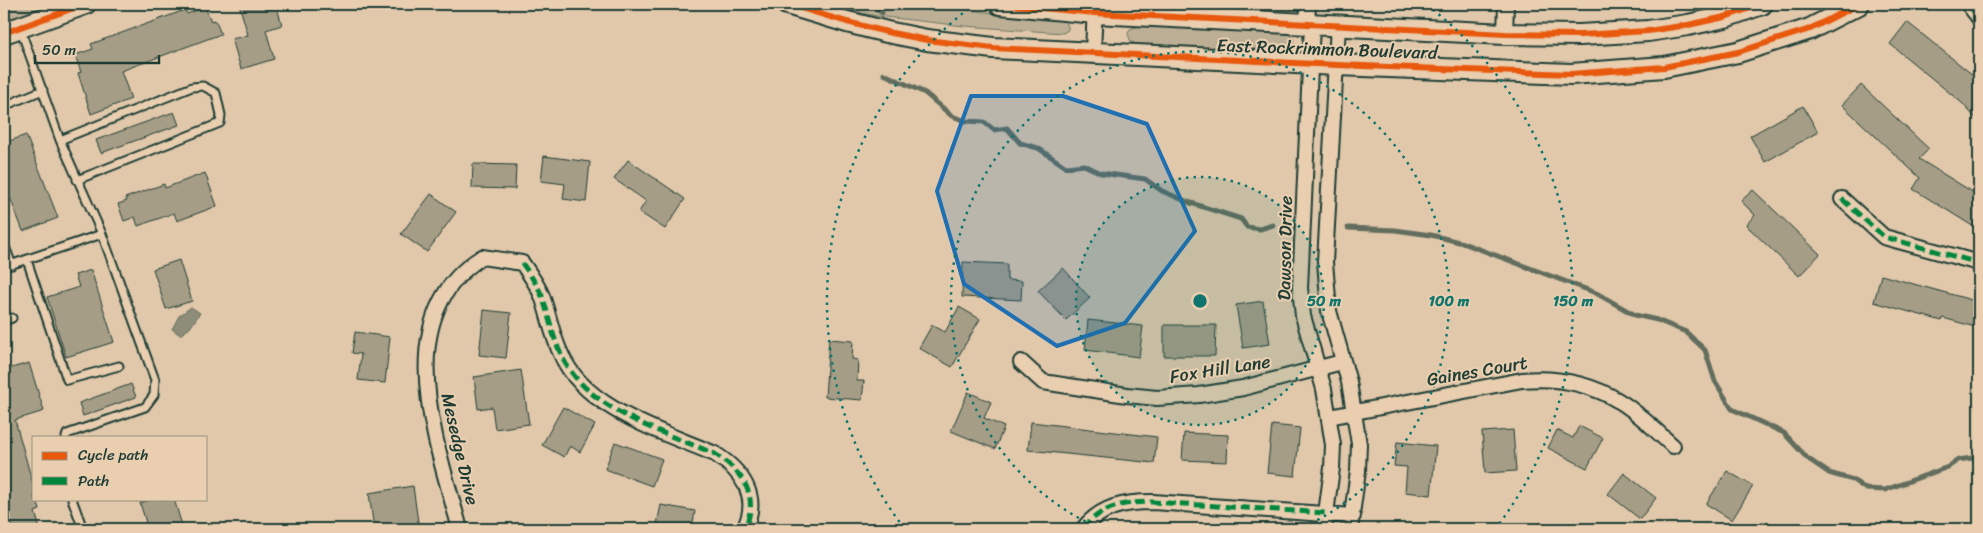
<svg xmlns="http://www.w3.org/2000/svg" width="1983" height="533" font-family="Sriracha,sans-serif">
<style>
.green{fill:#bdaf95;stroke:#6e7664}
.water{fill:#8e8d79;stroke:#626d5d}
.lines{fill:none;stroke-linecap:round;stroke-linejoin:round}
.stream{stroke:#626d5d;stroke-width:5}
.building{fill:#a59d86;stroke:#1f3d34}
.service-casing{stroke:#1f3d34;stroke-width:11}
.minor-casing{stroke:#1f3d34;stroke-width:18}
.secondary-casing{stroke:#1f3d34;stroke-width:24}
.service{stroke:#e9ceb0;stroke-width:7}
.minor{stroke:#e9ceb0;stroke-width:14}
.secondary{stroke:#e9ceb0;stroke-width:20}
.quiet{stroke:#00873e;stroke-width:5;stroke-dasharray:10 5;stroke-linecap:butt}
.cycleway-casing{stroke:#e9ceb0;stroke-width:9}
.cycleway{stroke:#e8590c;stroke-width:6}
.marked{fill:#1f6fb2;fill-opacity:0.2;stroke:#1f6fb2;stroke-width:4;stroke-linejoin:round}
.ring{fill:none;stroke:#0f766e;stroke-width:2.5;stroke-dasharray:2.5 5}
.labels{text-anchor:middle;stroke-width:4;stroke-linejoin:round;paint-order:stroke}
.street-label{font-size:18px;fill:#1f3d34;stroke:#e9ceb0}
.centre{fill:#0f766e;stroke:#e9ceb0;stroke-width:2.5}
.ring-label{font-size:15px;text-anchor:middle;font-weight:bold;fill:#0f766e;stroke:#e9ceb0;stroke-width:4;stroke-linejoin:round;paint-order:stroke}
</style>
<rect width="100%" height="100%" fill="#e1c8ab"/>
<filter id="ink" filterUnits="userSpaceOnUse"><feTurbulence type="fractalNoise" baseFrequency=".02" numOctaves="2"/><feDisplacementMap in="SourceGraphic" scale="10" xChannelSelector="R" yChannelSelector="G"/><feConvolveMatrix kernelMatrix="1 2 1 2 8 2 1 2 1" color-interpolation-filters="sRGB"/></filter>
<g filter="url(#ink)">
<!-- green -->
<path class="green" d="M4 4H56L4 23Z
M822 4H941L963 9 1014 16 1065 21 1068 26V30L1063 33 964 26 876 16Z
M1139 26 1288 33 1293 38 1294 45 1287 52 1136 44 1131 42 1128 34 1130 29Z"/>
<!-- water -->
<path class="water" d="M191 307 200 313 190 328 180 335 172 329 179 316Z"/>
<g class="lines">
<!-- stream -->
<path class="stream" d="M871 4 882 13
M884 74 925 93 952 116 966 121 984 122 994 130 1007 128 1020 143 1038 148 1066 167 1084 165 1101 173 1145 179 1162 191 1188 202 1241 219 1247 227 1260 229 1273 225
M1348 228 1395 230 1431 235 1463 243 1596 293 1635 315 1657 320 1686 332 1705 350 1715 381 1732 409 1784 433 1807 458 1829 473 1853 480 1866 489 1885 490 1948 467 1958 460 1979 457"/>
</g>
<!-- building -->
<path class="building" d="M239 4H276L282 25 266 30 274 59 241 69 232 39 248 35Z
M205 7 211 21 215 20 221 34 121 71 131 99 91 114 78 73 81 72 75 55 93 49 91 44 185 10 187 14Z
M1907 22 1979 80V122L1962 103 1890 44Z
M1861 85 1929 149 1919 159 1979 196V230L1913 189 1920 178 1842 105Z
M1803 106 1818 132 1765 162 1750 136Z
M174 112 179 125 101 153 96 140Z
M26 135 58 218 23 231 4 182V143Z
M544 156 590 162 586 202 563 199 565 184 541 181Z
M628 160 685 199 665 229 639 212 646 201 614 179Z
M473 164 516 165 515 189 472 188Z
M205 173 217 206 177 221 174 213 138 226 135 217 124 221 118 204 127 201 125 198 164 184 165 188Z
M1753 190 1820 254 1799 276 1746 225 1755 215 1741 201Z
M431 194 456 212 427 252 401 234Z
M179 260 192 301 166 309 153 269Z
M963 262 1007 264V280L1022 281 1021 300 962 297Z
M1063 268 1090 298 1066 320 1038 291Z
M91 270 114 342 66 357 47 297 79 287 75 275Z
M1881 275 1979 302V328L1943 318 1942 321 1874 302Z
M1263 301 1270 344 1243 348 1236 305Z
M959 307 980 319 952 367 919 348 932 325 945 332Z
M484 310 511 313 506 358 479 355Z
M1088 320 1143 326 1139 357 1085 350Z
M1164 325H1216L1215 356H1164Z
M355 332 390 337 385 383 358 380 361 354 352 353Z
M829 339 853 341 852 359 858 360 857 381H864L862 400 825 397Z
M29 363 44 411 15 420 34 488V499H37L40 510 35 512 40 529H12L4 501V370Z
M521 370 529 424 495 429 492 407 478 409 474 377Z
M131 384 136 397 83 416 79 403Z
M968 392 991 402 984 418 1004 427 995 449 951 431Z
M563 407 595 425 580 452 570 446 564 457 542 445Z
M1031 422 1157 437 1154 463 1028 450Z
M1272 425 1300 428 1295 476 1267 473Z
M1579 426 1603 438 1587 468 1548 448 1557 430 1573 438Z
M1513 430 1516 471 1485 473 1482 432Z
M1184 433 1228 435 1227 462 1182 460Z
M615 442 662 459 652 486 605 469Z
M1397 442 1436 446 1431 495 1405 492 1407 467 1394 466Z
M1727 471 1753 486 1732 520 1706 504Z
M1624 473 1656 498 1640 519 1608 494Z
M413 486 419 529H374L369 493Z
M154 499H174L183 529H148L140 503Z
M661 505 695 511 692 529H656Z"/>
<g class="lines">
<!-- service casing -->
<g class="service-casing">
<path id="service" d="M20 28 60 140 102 234 155 380 154 395 145 407 67 434 66 437
M4 106 43 90
M60 140 192 87 203 86 216 93 221 115 220 123 77 180
M4 244 12 265
M27 260 67 380 119 366
M4 267 102 234
M4 321 12 318
M72 499 83 529"/>
</g>
<!-- minor casing -->
<g class="minor-casing">
<path id="minor" d="M1968 4 1979 18
M1307 24 1308 4
M1312 24 1300 288 1303 316 1324 389 1333 445 1332 468 1324 529
M1338 25 1325 262 1329 311 1349 382 1359 444 1358 471 1350 529
M1505 34 1506 4
M1093 54 1095 4
M1842 199 1884 237 1979 263
M1021 362 1043 382 1127 395 1157 398 1199 395 1243 388 1342 362
M1329 417 1522 380C1557 377 1589 383 1619 401 1637 411 1657 432 1673 446
M460 529C437 444 388 316 482 257L522 263C529 273 537 284 542 296 549 315 552 336 561 354 585 410 664 432 715 454 742 471 761 497 744 529
M1083 529C1101 506 1125 502 1153 502L1353 516"/>
</g>
<!-- secondary casing -->
<g class="secondary-casing">
<path id="secondary" d="M787 4 847 22 887 32 927 40 993 48 1337 65 1571 74 1664 67 1738 52 1810 29 1859 4
M1000 4 1095 13 1505 34 1580 35 1648 31 1688 25 1725 17 1762 4
M4 33 85 4"/>
</g>
<!-- service -->
<use href="#service" class="service"/>
<!-- minor -->
<use href="#minor" class="minor"/>
<!-- secondary -->
<use href="#secondary" class="secondary"/>
<!-- quiet -->
<path class="quiet" d="M1968 4 1979 18
M1842 199 1884 237 1979 263
M522 263C529 273 537 284 542 296 549 315 552 336 561 354 585 410 664 432 715 454 742 471 761 497 744 529
M1083 529C1101 506 1125 502 1153 502L1326 513"/>
<!-- cycleway casing -->
<g class="cycleway-casing">
<path id="cycleway" d="M787 4 847 22 887 32 927 40 993 48 1337 65 1571 74 1664 67 1738 52 1810 29 1859 4
M1000 4 1095 13 1505 34 1580 35 1648 31 1688 25 1725 17 1762 4
M4 33 85 4"/>
</g>
<!-- cycleway -->
<use href="#cycleway" class="cycleway"/>
</g>
</g>
<!-- marked area -->
<path class="marked" d="M971 96H1063L1147 124 1195 231 1125 323 1057 346 964 284 937 191Z"/>
<!-- distance rings -->
<circle cx="1200" cy="301" r="124" fill="#0f766e" fill-opacity=".12"/>
<g class="ring">
<circle cx="1200" cy="301" r="124"/>
<path d="M1099 528A249 249 0 1 1 1301 528"/>
<path d="M904 528A373 373 0 0 1 973 5M1427 5A373 373 0 0 1 1496 528"/>
</g>
<g class="labels">
<!-- street labels -->
<g class="street-label">
<text transform="translate(1327 49) rotate(2)" y="6">East Rockrimmon Boulevard</text>
<text transform="translate(1285 248) rotate(-89)" y="6">Dawson Drive</text>
<text transform="translate(1220 369) rotate(-9)" y="6">Fox Hill Lane</text>
<text transform="translate(1477 371) rotate(-10)" y="6">Gaines Court</text>
<text transform="translate(460 449) rotate(77)" y="6">Mesedge Drive</text>
</g>
</g>
<circle cx="1200" cy="301" r="8" class="centre"/>
<g class="ring-label">
<text x="1324" y="306">50 m</text>
<text x="1449" y="306">100 m</text>
<text x="1573" y="306">150 m</text>
</g>
<!-- margin -->
<rect width="1983" height="533" fill="none" stroke="#e9ceb0" stroke-width="20"/>
<rect x="10" y="10" width="1963" height="513" fill="none" stroke="#1f3d34" stroke-width="2" filter="url(#ink)"/>
<!-- legend -->
<rect x="32" y="436" width="175" height="65" fill="#e9ceb0" stroke="#98947e"/>
<rect x="42" y="452" width="25" height="8" fill="#e8590c" stroke="#98947e"/>
<text x="78" y="460" font-size="15" fill="#1f3d34">Cycle path</text>
<rect x="42" y="477" width="25" height="8" fill="#00873e" stroke="#98947e"/>
<text x="78" y="486" font-size="15" fill="#1f3d34">Path</text>
<!-- scale -->
<path d="M35 55v8h124v-8" fill="none" stroke="#1f3d34" stroke-width="2.5"/>
<text x="42" y="55" font-size="15" fill="#1f3d34" stroke="#e9ceb0" stroke-width="4" paint-order="stroke">50 m</text>
</svg>
